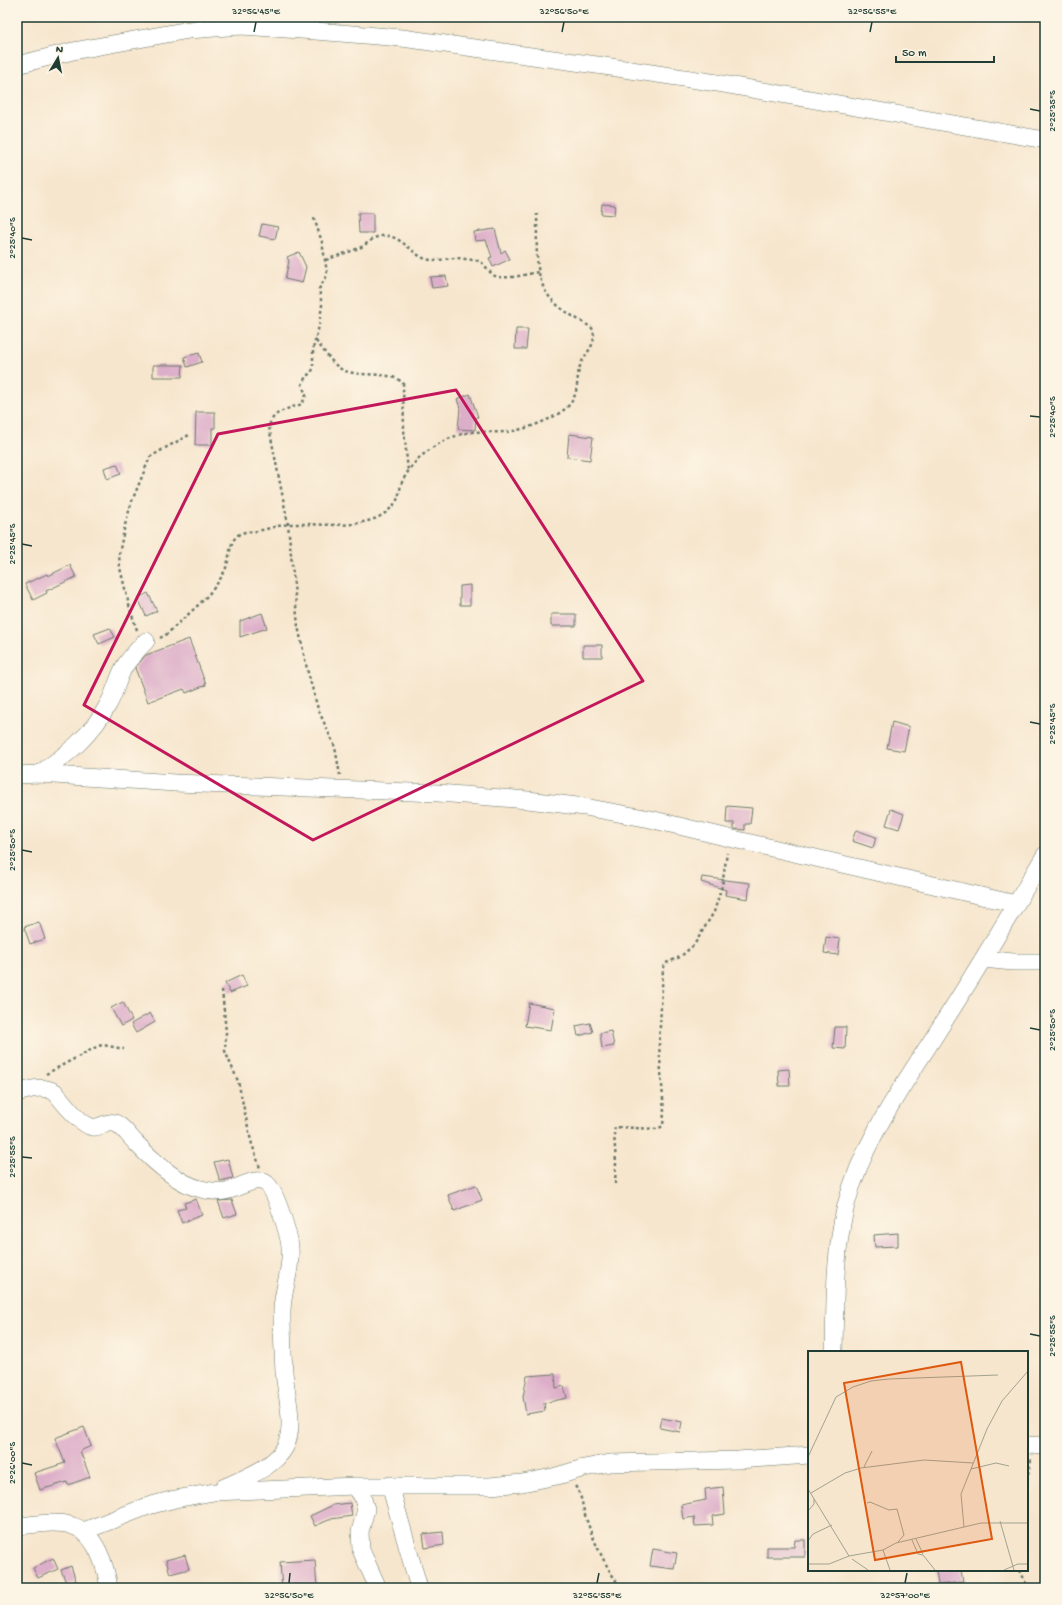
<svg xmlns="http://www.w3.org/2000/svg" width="1062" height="1605" font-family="'Gochi Hand',sans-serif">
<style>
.building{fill:#ddaec9}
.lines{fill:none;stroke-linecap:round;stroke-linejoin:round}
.minor-casing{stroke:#6b786a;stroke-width:18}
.path{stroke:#6b786a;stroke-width:2.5;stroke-dasharray:3 3;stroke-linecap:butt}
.minor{stroke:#fff;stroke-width:17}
.marked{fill:none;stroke:#c2185b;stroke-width:3;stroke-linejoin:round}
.ticks{fill:none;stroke:#1f3d34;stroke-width:1.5}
.inset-road{fill:none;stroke:#a1a290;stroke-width:1}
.view{fill:#de580e;fill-opacity:0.15;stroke:#de580e;stroke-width:2}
.inset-edge{fill:none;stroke:#1f3d34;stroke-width:2}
.neatline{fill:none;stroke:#1f3d34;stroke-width:1.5}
.ticks-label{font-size:10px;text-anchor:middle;fill:#1f3d34}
</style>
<rect width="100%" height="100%" fill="#fcf5e5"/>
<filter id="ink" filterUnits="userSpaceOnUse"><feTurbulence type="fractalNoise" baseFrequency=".025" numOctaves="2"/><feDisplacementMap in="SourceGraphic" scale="8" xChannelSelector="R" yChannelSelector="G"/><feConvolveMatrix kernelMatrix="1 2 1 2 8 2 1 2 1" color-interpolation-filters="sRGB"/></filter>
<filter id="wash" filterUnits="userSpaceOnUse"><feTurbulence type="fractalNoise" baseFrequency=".012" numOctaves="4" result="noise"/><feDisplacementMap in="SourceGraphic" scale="16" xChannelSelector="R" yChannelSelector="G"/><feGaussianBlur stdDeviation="0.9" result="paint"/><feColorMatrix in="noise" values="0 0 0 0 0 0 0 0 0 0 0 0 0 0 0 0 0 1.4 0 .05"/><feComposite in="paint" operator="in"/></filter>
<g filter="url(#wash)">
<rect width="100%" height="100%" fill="#f7e6ce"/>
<g id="blocks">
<!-- building -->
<path class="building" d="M602 204 615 205 614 215 601 214Z
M358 213H373V233H359Z
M262 224 278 227 275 239 259 236Z
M495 229 501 253 505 250 510 259 493 267 489 258 492 257 486 240 475 241 474 232Z
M299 252 306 267 302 283 285 279 289 261 287 257Z
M446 276 448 286 432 288 430 277Z
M516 329H528L526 349H515Z
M199 353 202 362 187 367 184 357Z
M153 365H183L182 377H153Z
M470 394 478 417H476L475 430 458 429 460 408 457 399Z
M196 412H215V428H212V445H195Z
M569 434 593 437 590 460 567 457Z
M117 464 121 474 107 479 104 468Z
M70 565 76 577 46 591 47 593 33 600 25 584 47 574 48 576Z
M470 585V605H460V586Z
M148 593 157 611 146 616 138 598Z
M262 613 267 628 240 637V621Z
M551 614H576V626H551Z
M110 628 115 637 99 644 94 634Z
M189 639 206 685 186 693 184 689 148 702 135 668 146 655Z
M583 645H602V657H583Z
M892 722 909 727 904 751 887 748Z
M727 806 752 808 750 824H745V830L734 829V823H726Z
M891 809 904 814 899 829 886 825Z
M856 830 876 837 873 848 852 841Z
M702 877 750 883 748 899 725 895 726 890 701 882Z
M39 922 45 939 30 944 24 927Z
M826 937 840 939 838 955 824 953Z
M242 975 247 986 230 993 225 983Z
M123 1002 132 1020 121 1026 111 1008Z
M529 1003 555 1008 551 1030 525 1026Z
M150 1013 155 1022 136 1033 131 1024Z
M590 1023 593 1032 578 1036 576 1026Z
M835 1027H846L845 1049 833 1048Z
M611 1031 614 1046 602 1048 600 1033Z
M789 1069 790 1086H779L778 1070Z
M228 1159 233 1178 220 1181 214 1162Z
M476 1185 482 1200 454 1211 448 1195Z
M196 1199 202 1215 182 1223 177 1210 186 1208 184 1203Z
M232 1200 237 1214 224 1218 218 1201Z
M898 1233V1246L875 1247 874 1235Z
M555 1374 556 1388 564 1386 567 1398 544 1403 545 1411 526 1414 523 1397 527 1376Z
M662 1418 682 1422 680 1432 660 1428Z
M84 1427 91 1446 80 1451 90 1477 68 1485 67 1482 40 1490 34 1473 65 1463 55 1438Z
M723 1487 725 1514 712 1516 713 1525 695 1526 694 1517 683 1519 681 1505 706 1500 705 1489Z
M350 1503 352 1516 331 1519 315 1526 310 1516 333 1505Z
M443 1532 444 1545 425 1548 423 1534Z
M795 1540H805V1557H767V1547H794Z
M653 1549 677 1553 674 1569 650 1566Z
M185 1555 189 1569 170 1574 166 1560Z
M53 1558 58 1569 38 1578 33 1568Z
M315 1560 317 1588H282L280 1562Z
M71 1566 76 1581 67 1585 61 1570Z
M936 1570H961L963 1582 938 1585Z"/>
</g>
</g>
<g filter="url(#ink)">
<use href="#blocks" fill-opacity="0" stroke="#6b786a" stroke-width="1"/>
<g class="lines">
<!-- minor casing -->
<g class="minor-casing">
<path id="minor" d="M17 65 73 51 189 30 241 26 315 31 402 38 611 67 717 83 1045 140
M39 774C68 754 92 735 109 703 115 692 118 678 124 667 130 657 138 649 146 641
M17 775 39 774 175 783 438 793 528 800 585 807 650 819 729 838 1016 904
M983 959 1013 962H1045
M17 1093C31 1089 42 1085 55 1092 62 1101 81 1125 92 1127 103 1129 108 1117 120 1126 126 1131 130 1137 135 1142 151 1159 178 1184 201 1189 208 1191 217 1192 225 1191 238 1190 255 1174 267 1184 276 1191 290 1238 290 1249 292 1272 281 1292 282 1315 282 1334 283 1353 284 1372 286 1396 296 1425 285 1447 274 1468 244 1478 223 1488
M834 1352C835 1302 834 1253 846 1205 863 1139 906 1082 941 1026 977 970 1011 913 1045 855
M1027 1445 1045 1446
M390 1485 419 1588
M355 1486 362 1496 366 1509 360 1532 361 1550 378 1588
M17 1526C34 1525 56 1520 73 1526 96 1533 106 1567 109 1588
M84 1531 148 1506 175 1499 214 1492 355 1486H490L522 1483 557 1476 584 1468 610 1463 738 1460 809 1455"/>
</g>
<!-- path -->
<path class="path" d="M314 218 322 242 327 272 326 277 319 289 322 305 319 326 313 349V369L311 373 306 376 302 385 306 395 302 404C288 409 272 411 269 427L288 524 298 626 307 669 318 709 335 747 340 775
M326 260C338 255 351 252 363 246 369 242 374 237 381 236 400 233 411 254 426 259 436 262 446 258 456 258 462 258 469 260 475 260 485 262 486 269 493 275 502 281 528 274 538 272
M316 341C323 349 331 363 341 369 360 379 388 369 403 383L404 430 408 471
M137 630 130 609 120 568 119 554 125 525 132 501 150 457 167 447 191 434
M160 638 167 634C187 614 213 596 225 570 231 558 228 538 242 533 247 531 252 532 257 531 268 529 279 525 290 524 318 523 346 529 374 519 383 516 394 507 398 498 400 492 400 486 403 480 409 469 417 458 428 451 438 443 453 436 466 433 479 430 492 433 505 432 523 431 563 417 572 401 579 390 576 378 580 366 585 352 599 344 592 328 580 320 565 313 554 302 531 280 538 243 537 214
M222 990 226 1032 225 1051 238 1081 251 1141 260 1168
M46 1074 98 1046 103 1045 124 1049
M615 1184 616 1163 614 1133 615 1127 657 1129 663 1126 664 1112 659 1045 663 969 666 963 680 957 694 945 714 912 722 886 727 853
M1027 1480 1031 1459
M575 1486C583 1496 582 1509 587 1521 595 1544 607 1569 621 1588
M1020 1570 1028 1588"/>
<!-- minor -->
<use href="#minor" class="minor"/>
</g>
</g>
<!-- marked area -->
<path class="marked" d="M456 390 643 681 313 840 84 705 218 434Z"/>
<!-- ticks -->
<path class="ticks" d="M254 32 256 22M562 32 564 22M870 32 872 22M1030 109 1040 111M22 238 32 240M1030 416 1040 417M22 544 32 546M1030 722 1040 724M22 850 32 852M1030 1028 1040 1030M22 1157 32 1158M1030 1334 1040 1336M22 1463 32 1465M289 1583 290 1573M597 1583 599 1573M905 1583 907 1573"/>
<!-- overview -->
<g transform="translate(808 1351)">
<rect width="220" height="220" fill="#f7e6ce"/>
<path class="inset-road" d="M0 106 28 46 45 36 63 30 81 28 190 24M56 116 64 100M163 118 188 112 201 115M0 138 41 205 75 199 82 219M3 142 37 122 53 117 116 109 165 112M59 152 62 151 81 159 89 158 96 184 90 191M0 160 6 153V148M192 170 206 219M156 176 153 143 179 78 194 50 220 20M108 188 115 203M104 189 110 203 115 204 127 219M0 190 5 183 24 174M75 199 88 192 173 172H220M44 208 60 219M0 213H21L41 205M196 219 210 213H220"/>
<path class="view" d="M153 11 184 188 67 209 36 32Z"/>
<rect width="220" height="220" class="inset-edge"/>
</g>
<!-- margin -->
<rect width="1062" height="1605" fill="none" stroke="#fcf5e5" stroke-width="44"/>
<!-- north arrow -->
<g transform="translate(58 58) rotate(10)" stroke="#fcf5e5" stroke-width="3" paint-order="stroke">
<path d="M0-3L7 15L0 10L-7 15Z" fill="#1f3d34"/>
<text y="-6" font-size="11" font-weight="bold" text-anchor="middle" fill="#1f3d34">N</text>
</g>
<!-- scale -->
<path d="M896 56v6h98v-6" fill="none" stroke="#1f3d34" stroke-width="2"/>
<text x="902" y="56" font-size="12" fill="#1f3d34" stroke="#fcf5e5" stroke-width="3" paint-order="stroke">50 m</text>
<rect x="22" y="22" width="1018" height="1561" class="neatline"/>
<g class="ticks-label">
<text x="256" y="14">32°56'45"E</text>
<text x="564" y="14">32°56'50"E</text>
<text x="872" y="14">32°56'55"E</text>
<text transform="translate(1051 111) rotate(-90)" y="4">2°25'35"S</text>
<text transform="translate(11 238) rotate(-90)" y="4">2°25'40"S</text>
<text transform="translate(1051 417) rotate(-90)" y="4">2°25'40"S</text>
<text transform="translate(11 544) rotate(-90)" y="4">2°25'45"S</text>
<text transform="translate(1051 724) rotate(-90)" y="4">2°25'45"S</text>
<text transform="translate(11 850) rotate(-90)" y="4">2°25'50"S</text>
<text transform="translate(1051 1030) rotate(-90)" y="4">2°25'50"S</text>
<text transform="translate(11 1157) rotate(-90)" y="4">2°25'55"S</text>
<text transform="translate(1051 1336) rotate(-90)" y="4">2°25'55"S</text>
<text transform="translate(11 1463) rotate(-90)" y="4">2°26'00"S</text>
<text x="289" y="1598">32°56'50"E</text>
<text x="597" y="1598">32°56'55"E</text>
<text x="905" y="1598">32°57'00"E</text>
</g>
</svg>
